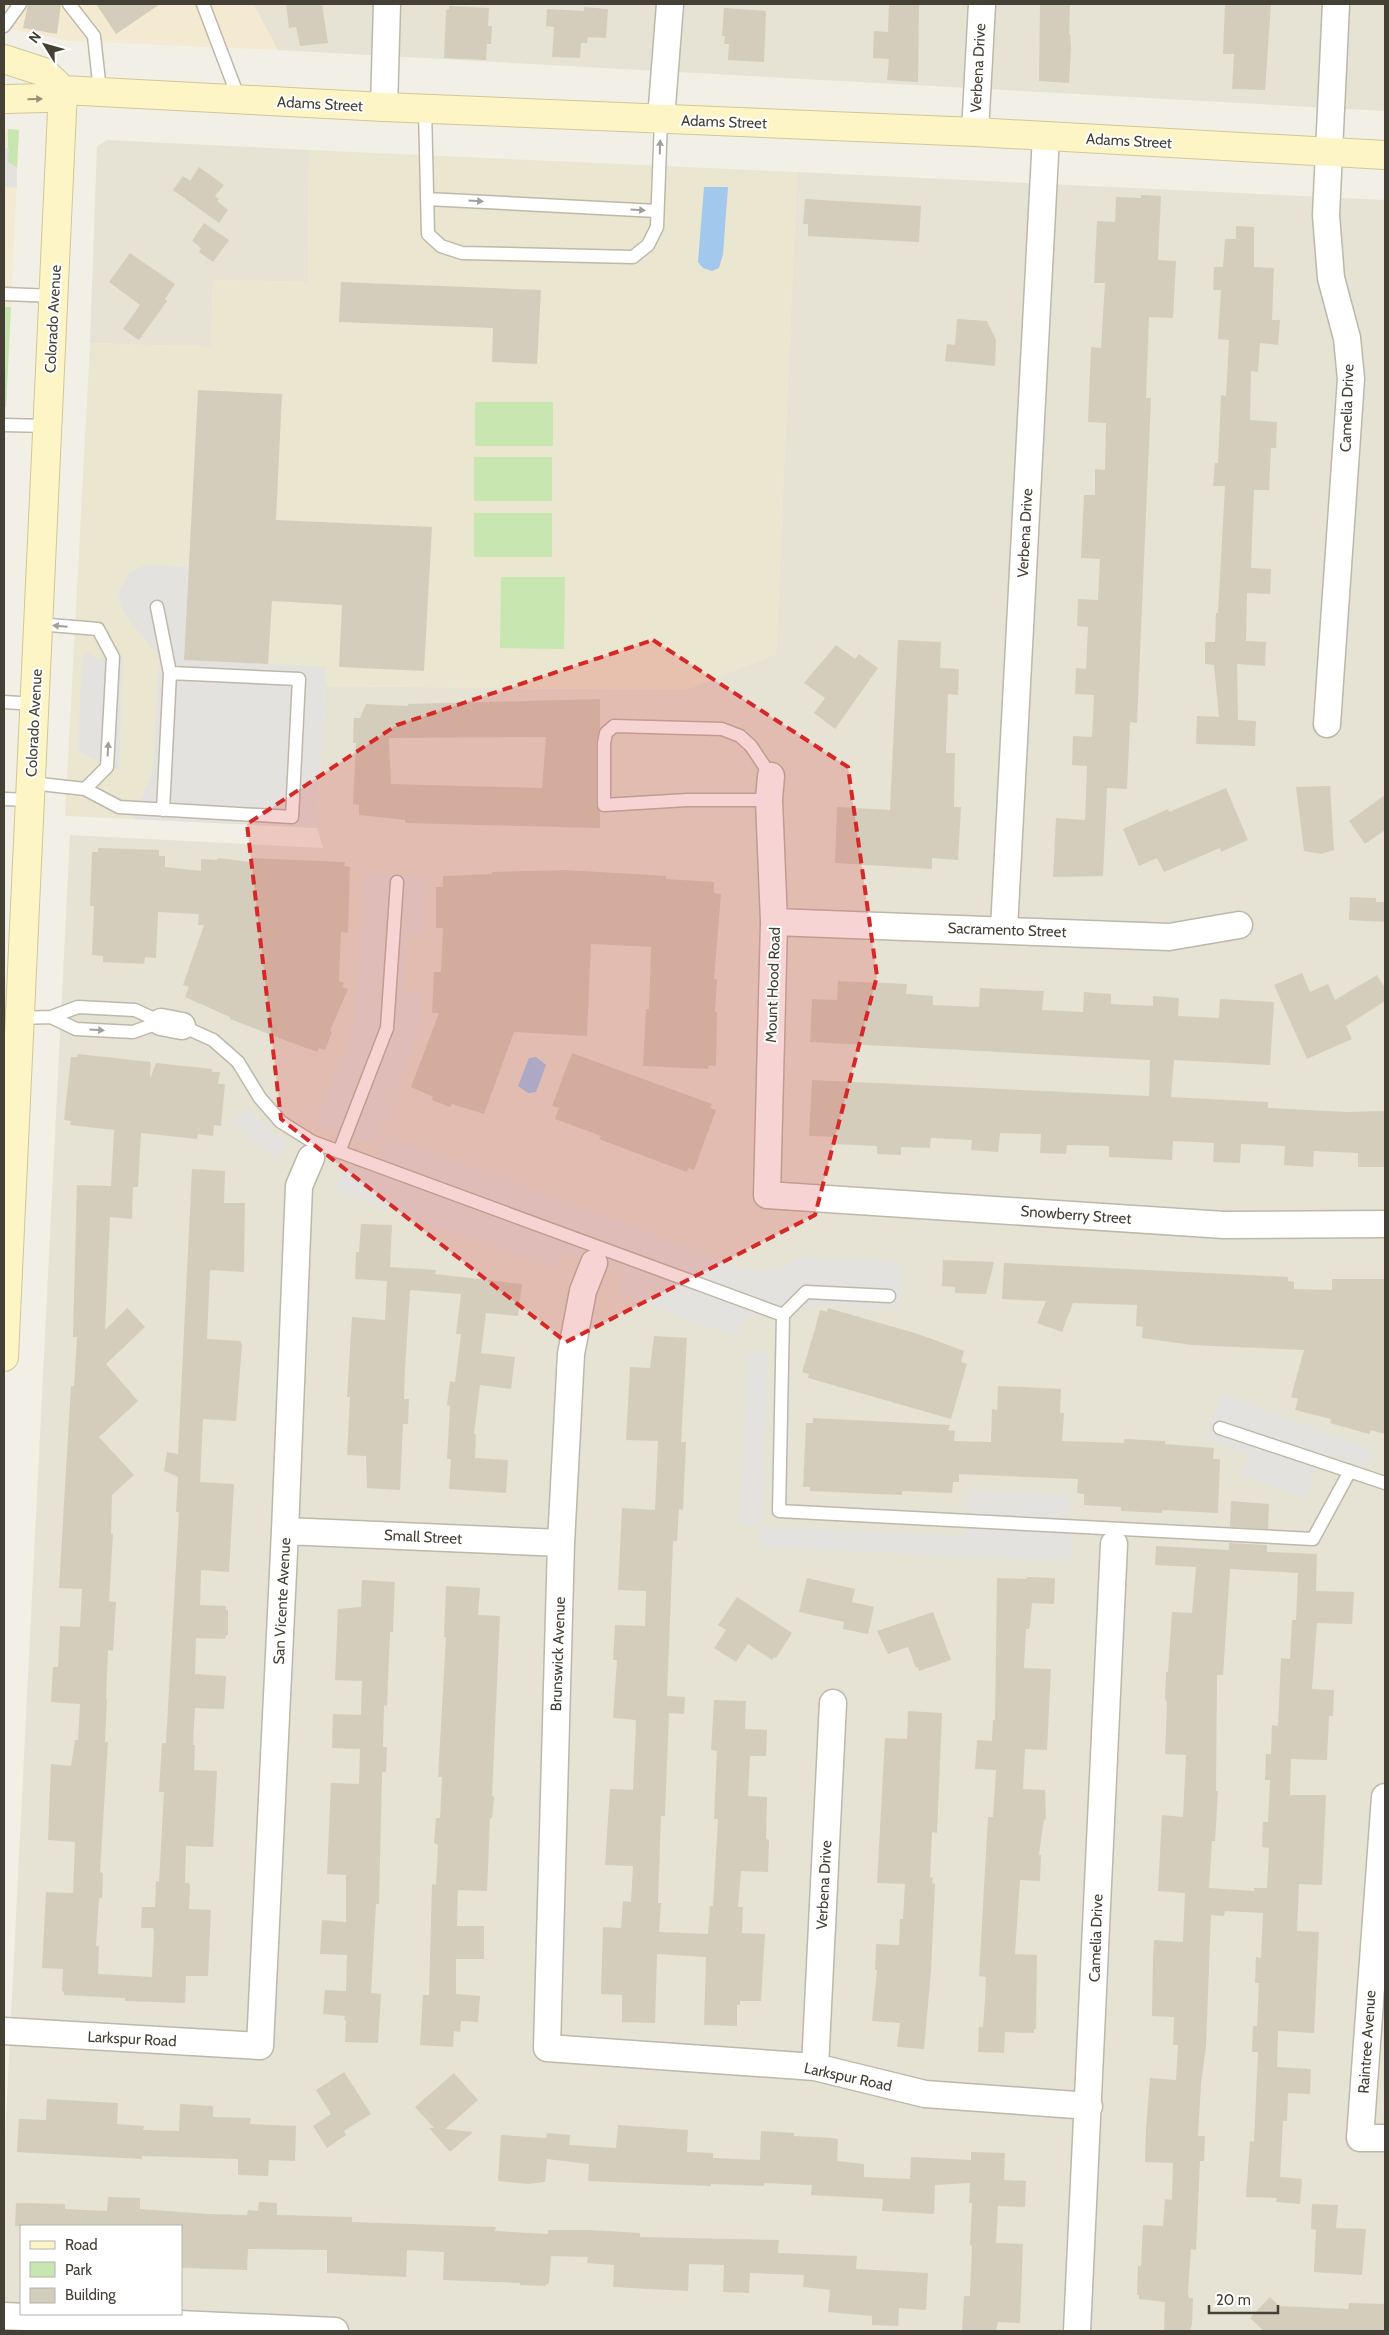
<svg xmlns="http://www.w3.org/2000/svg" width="1389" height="2335" font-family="Cabin,sans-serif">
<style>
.residential{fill:#e6e2d4;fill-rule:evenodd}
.commercial{fill:#f4e9d1}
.education{fill:#ebe6d0}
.green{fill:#c8e6af}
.parking{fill:#e3e2de}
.water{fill:#a3c8ee}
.building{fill:#d4cdbc;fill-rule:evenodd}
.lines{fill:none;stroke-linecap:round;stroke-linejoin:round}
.lane-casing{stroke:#beb8a9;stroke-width:15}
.street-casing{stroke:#beb8a9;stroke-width:29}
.secondary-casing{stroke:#d1c797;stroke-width:30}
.lane{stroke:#fff;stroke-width:12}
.street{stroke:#fff;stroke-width:26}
.secondary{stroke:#fdf5c5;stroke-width:28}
.oneway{fill:#989176}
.oneway2{fill:#a2a09a}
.marked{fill:#d62828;fill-opacity:0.2;stroke:#d62828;stroke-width:4;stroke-dasharray:10 6;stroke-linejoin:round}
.labels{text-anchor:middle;stroke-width:4;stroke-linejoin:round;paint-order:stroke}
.street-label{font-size:15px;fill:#454035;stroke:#fff}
</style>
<rect width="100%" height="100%" fill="#f2f0e6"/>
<!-- residential -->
<path class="residential" d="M253 4H1385V111L278 50Z
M108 140 309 150 308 282 213 280 211 347 90 343 97 146Z
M797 172 1385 200V2331H4V2156L70 835 323 848 317 828 325 686 685 690 776 654ZM21 2226H181V2314H21Z"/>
<!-- commercial -->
<path class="commercial" d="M4 4H253L278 50 69 41 4 27Z
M4 129 19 130 4 461Z"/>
<!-- education -->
<path class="education" d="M309 150 797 172 776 654 685 690 325 686 317 828 65 816 90 343 211 347 213 280 308 282Z"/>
<!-- green -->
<path class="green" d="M8 129 19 130 17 168 8 162Z
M4 307H11L6 407 4 406Z
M475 402H553V446H475Z
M474 457H552V501H474Z
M474 513H552V557H474Z
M501 577H565L564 649 500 648Z"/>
<!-- parking -->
<path class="parking" d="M4 148H9L8 162 17 168V188L4 187Z
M146 565 188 567 184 660 326 667 317 828 133 819 153 770 159 656 124 614 118 592 131 571Z
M87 652 99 660 103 656H123L119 771 78 751 82 659Z
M364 873 426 877 424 934 409 933 403 991 421 993 420 1027 376 1146 315 1125 355 1020Z
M248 1109 287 1144 277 1160 252 1140 233 1120Z
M386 1135 740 1267 759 1271 775 1269 803 1257 902 1262 899 1310 820 1305 744 1317 736 1337 618 1293 624 1273 562 1251 554 1269 336 1190 343 1169 379 1153Z
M749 1352H768L761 1525H740Z
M1221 1394 1374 1450 1367 1468 1322 1453 1305 1498 1242 1474 1250 1455 1205 1438Z
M967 1490 1068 1495 1067 1512 1072 1542 1070 1561 761 1547 762 1527 963 1536Z"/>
<!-- water -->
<path class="water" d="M704 187H728L723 254 719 268 712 271 703 268 698 262Z
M536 1057 546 1065 536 1092 528 1093 518 1086 529 1058Z"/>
<!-- building -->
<path class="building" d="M28 4H61L57 34 23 28Z
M96 4H160L116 34Z
M286 4H322L328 43 300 46 296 27 289 28Z
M889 4H919L918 82 887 80 889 59 873 58 874 31 888 32Z
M1040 4H1070L1069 34H1070L1071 46 1069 83 1039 81Z
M1225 4H1271L1265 90 1232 89 1234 54H1223Z
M449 6 489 8 488 26H492L491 44H487L486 60 444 58 446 10 449 9Z
M584 7 608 9 606 38 588 37 587 43H581L580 58 552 57 554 27 546 26 547 9 584 11Z
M724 8 766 11 764 62 728 60 729 44H724L725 36H722Z
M199 167 224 185 215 196 219 199 217 201 228 210 219 223 173 190 183 176 190 181Z
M1141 195 1161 196 1158 260 1176 261 1173 318 1149 317 1146 398H1151L1137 723 1130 722 1127 789 1107 788 1103 876 1053 877 1056 818 1085 820 1087 766 1072 765 1073 736 1092 737 1094 695 1075 694 1076 668 1086 669 1088 627 1077 626 1078 599 1098 600 1100 559 1081 558 1084 495H1095V469L1105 470 1106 423 1088 422 1091 347 1101 348 1105 283H1094L1097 221 1115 222 1116 197 1141 198Z
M805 199 921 206 919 242 808 236V224H803Z
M204 223 229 240 213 262 199 252 201 248 192 241Z
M1236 226 1254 227V267L1274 268 1272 320H1280L1278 345 1260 343 1258 372 1251 371 1250 420 1277 422 1276 448H1271L1269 490H1254L1252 538 1251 568 1271 569 1270 594 1247 593 1246 641 1266 642 1265 666 1237 664 1238 720 1256 721 1255 746 1196 744 1197 716 1219 717 1214 665 1205 664V642H1215L1216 613H1218L1225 486H1213L1215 463H1218L1221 395 1226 396 1229 340 1218 339 1221 290H1213L1214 267H1223L1225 239H1236Z
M130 253 175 284 165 299 167 301 139 340 123 329 140 305 109 282Z
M341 282 541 290 537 364 492 362 493 328 339 322Z
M957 319 987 321 996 340 995 366 945 361 947 344 955 345Z
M198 390 282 394 276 520 432 527 424 671 339 667 342 605 272 601 268 664 184 660Z
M898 640 941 642 940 668 959 669 958 695 948 694 946 753H955L954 807H961L958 860 932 858V869L835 863 837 807 890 810Z
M836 645 855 659 859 654 878 668 835 729 814 713 825 698 804 683Z
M600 699V728L596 743V805L600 812V828L405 823V820L359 815V805L353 804 356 743H353L354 718H360L366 704 408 706V704ZM546 737 542 788 391 784 389 738Z
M1330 786 1334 850 1321 854 1304 851 1296 787Z
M1226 788 1248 840 1221 852 1220 848 1164 872 1157 858 1139 866 1123 829 1168 809 1169 812Z
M1385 795V830L1365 844 1349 821Z
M98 848 159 850V856H165V867L201 871V859L217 860 218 858 250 862 251 858 345 862 344 866 350 867 348 933 341 932 339 981 344 983 342 987 348 989 330 1031 332 1032 325 1050 319 1048 317 1052 287 1041 230 1019V1017L185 997 189 987 183 985 204 925H198L199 914 158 912 156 958 145 957 144 964 103 962V956L92 955 94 906H90L92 852H98Z
M566 870 666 876V879L714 882V893L721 894 714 979H717L715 1012H717L716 1066 709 1065 708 1069 643 1066 646 1009H649L651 947 591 944 587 1036 514 1032 484 1114 452 1104 450 1107 432 1100 433 1097 411 1087 439 1013H432L434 972H441L443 928H436V887H443V876L492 874V872Z
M1350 897 1376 898V902H1385V922L1349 920Z
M1302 973 1310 992 1328 984 1335 1000 1377 975 1385 988V1001L1346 1026 1352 1039 1307 1059 1274 985Z
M838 981 907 984 906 994 933 996V1005L979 1007 980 988 1044 991 1042 1010 1083 1012 1084 992 1111 994V1004L1153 1006V996L1179 998 1178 1016 1219 1018 1220 999 1274 1002 1270 1065 1174 1060 1171 1097 1268 1102V1108L1348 1112 1385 1111V1167H1358V1153L1314 1151 1313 1167 1284 1165 1285 1146 1241 1144 1240 1163 1213 1162 1214 1143 1173 1141 1172 1160 1109 1157V1146L1067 1145 1066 1154 1040 1153 1041 1134 1000 1133 998 1152 971 1150 972 1140 931 1138 930 1148 901 1147V1155L877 1154V1146L835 1144V1137L809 1136 812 1080 1149 1096 1150 1060 810 1042 812 999 837 1000Z
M572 1053 712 1104 710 1108 716 1110 694 1170 688 1168 687 1172 657 1161 599 1139 601 1136 555 1119 559 1108 552 1106Z
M78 1054 151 1062 150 1079 156 1063 212 1069V1072H220L218 1084H225L221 1126 214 1125 213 1136 198 1134 197 1139 141 1133 138 1187H133L132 1219 110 1217 105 1330 127 1308 145 1327 106 1364 138 1401 99 1437 134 1475 112 1495 111 1534H113L109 1601 116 1602 113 1651 108 1650 106 1699H107L105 1742H108L100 1872 103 1873 102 1898H99L96 1946H99L98 1974 152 1977 154 1932 153 1928H141L142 1907H155L156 1881 159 1882 164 1792H159L162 1743H166L179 1512H176L178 1477 164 1471 167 1452 178 1454 192 1169 225 1171 224 1203H245L244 1272 210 1270 207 1339 240 1341 242 1345 236 1421 203 1419 200 1482 234 1484 229 1572 201 1570 200 1605 226 1606V1610H228V1635H226L225 1639 196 1638 195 1674 226 1676 224 1709 195 1708 193 1745H195L194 1770 217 1771 215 1814 213 1847 186 1846 185 1883H189L190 1887 189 1909 211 1910 208 1976H186L185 2003 125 2001V1998L64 1995V1992L62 1991 63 1969 42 1968 46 1892 73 1893 75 1842 48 1840 51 1764 71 1766 75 1740H78L80 1704 51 1702 53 1667H58L60 1626 80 1627 82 1589 59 1588 71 1386H74L77 1337H73L77 1185 111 1186 114 1130 70 1125 71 1121 64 1120 71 1057H77Z
M361 1224 392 1225 390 1267 436 1270 435 1274 522 1284 518 1316 486 1313 481 1353 515 1357 511 1389 480 1385 474 1434H476L475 1458 508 1460 506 1493 449 1489 451 1459H447L450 1406 447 1405 450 1381 455 1382 461 1334H456L461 1294 410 1290 405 1368 404 1399H409L408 1424H403L400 1490 367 1488 366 1456 347 1455 350 1397H347L352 1317 385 1320 387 1281 355 1279 356 1252H359Z
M943 1260 994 1262 986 1294 955 1293V1287L942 1286Z
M1004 1263 1288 1277V1281L1294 1282V1289L1332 1290V1279H1385V1434L1371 1430 1369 1434 1330 1423 1331 1419 1295 1410 1298 1399 1291 1397 1304 1350 1192 1345 1142 1338 1143 1327 1136 1326 1137 1305 1073 1303 1062 1332 1037 1323 1046 1301 1002 1299Z
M828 1308 918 1334 964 1351 961 1362 967 1364 951 1419 808 1378 809 1374 802 1372 815 1329 820 1310 827 1312Z
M654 1336 687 1338 681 1442H686L683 1510 679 1509 677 1541H673L667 1696 685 1697 684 1714 669 1713 665 1816H661L658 1903H661L659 1932 708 1934 710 1906H713L718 1819H714L717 1751 711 1750 714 1700 746 1701 745 1729 767 1730 766 1756H750L748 1796 767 1797 766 1839 769 1840 768 1872 741 1871 738 1907H743L742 1933 765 1934 761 2001H740V2005H737V2026L704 2025 706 1957 657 1954 655 2023 622 2022V1995L601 1994 603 1927 621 1928 623 1901 631 1902 633 1866 605 1865 610 1789 633 1790 635 1745 636 1720 613 1718 617 1660H613L615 1625 645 1626 646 1591 618 1590 622 1508 655 1510 658 1441 626 1440 630 1367 650 1368Z
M998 1386 1061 1389 1060 1413H1064L1062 1441 1124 1443V1439L1165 1441V1444L1214 1448 1213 1459H1220L1218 1513 1162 1510V1513L1121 1511V1507L1084 1505V1494L1077 1493 1078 1479 959 1474V1482H953L952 1493 902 1491V1495L810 1491V1487H803L806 1423H813V1418L950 1425 948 1430 955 1431 954 1441 991 1442 992 1409 997 1410Z
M1231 1501 1269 1504 1268 1529 1230 1527Z
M1229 1543 1267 1545V1552L1317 1554 1316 1591 1354 1592 1352 1624 1317 1623 1312 1689 1334 1690 1333 1716H1329L1327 1760 1291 1759 1290 1795H1326L1322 1885 1299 1884 1297 1931 1319 1932 1314 2033 1278 2031 1277 2067 1311 2069 1310 2094 1288 2093 1287 2121H1283L1280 2177 1302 2179 1300 2204 1276 2202 1277 2198 1246 2197 1250 2141 1254 2142 1258 2052H1252L1253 2026H1257L1259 1983H1255L1256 1957 1261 1958 1263 1913 1225 1911 1224 1916 1211 1915 1206 2046 1201 2084 1198 2136H1205L1204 2161H1200L1196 2250 1191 2249 1188 2292 1189 2298H1193L1192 2324 1190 2331H1164L1165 2302 1139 2299V2295H1137L1138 2266H1141L1143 2225 1163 2226 1165 2199 1172 2200 1173 2163 1145 2162 1146 2129 1150 2078 1176 2080 1178 2045H1173L1174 2017 1152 2016 1153 1958 1154 1940 1183 1942 1185 1893 1158 1891 1162 1815 1183 1817 1186 1755 1165 1754 1167 1703 1165 1698 1166 1672H1168L1172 1612 1192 1613 1196 1567 1155 1565 1156 1546 1229 1550ZM1230 1569 1298 1573 1296 1620H1292L1290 1659 1281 1658 1278 1726 1272 1725 1271 1754H1266L1265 1780H1270L1268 1822H1263L1262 1847 1269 1848 1267 1888H1254V1891L1209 1888 1212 1841H1215L1218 1791H1216L1217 1675H1223Z
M1027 1577 1055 1578 1054 1604 1032 1603 1030 1625 1029 1629H1026L1024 1668 1051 1669 1047 1750 1025 1749 1023 1789 1045 1790 1046 1820 1044 1819 1039 1855H1041L1040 1881 1020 1880 1015 1954 1037 1955 1036 2029H1034V2033L1005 2032 1004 2053 978 2052 979 2027H983L985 2000 986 1977 979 1976 988 1817H993L996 1770 975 1769 977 1740 992 1741 993 1720H995L997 1578 1027 1579Z
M807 1578 855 1589 852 1602 874 1607 868 1634 843 1629 844 1622 799 1612Z
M362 1580 395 1582 393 1632H390L387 1706 384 1705 383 1747H387L386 1772H382L379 1904H376L371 1993 381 1994 378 2043 345 2042 346 2020H344L345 2016 323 2014 325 1990 346 1991 347 1955 320 1954 322 1920 346 1922V1875L327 1874 331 1783 359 1784 360 1749 332 1748 333 1714 361 1715 362 1681 335 1680 338 1609 361 1607Z
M446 1586 480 1588 478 1615 500 1616 492 1796 494 1797 492 1818H490L487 1891 458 1890 457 1926H484V1959H456V1994L480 1996 478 2022 461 2021 460 2032 454 2031 453 2047 420 2045 423 1995H429L432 1884 436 1885 438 1845 434 1843 436 1818H440L442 1777H438L446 1637H444Z
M737 1597 792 1633 776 1658 774 1657 772 1660 748 1644 736 1662 714 1648 726 1630 718 1625Z
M933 1612 951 1660 919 1671 918 1667 916 1668 908 1647 888 1654 877 1631Z
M908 1711 942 1713 937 1833 932 1832 930 1877 933 1878 932 1883 935 1884 931 1971 924 2049 897 2047 900 2023 872 2021 877 1970H875L876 1944 899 1945 900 1919H903L905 1884 877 1883 885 1738 907 1739Z
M344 2072 371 2114 344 2131 346 2135 327 2148 313 2126 331 2114 316 2090Z
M454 2073 478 2100 445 2129 473 2132 450 2152 429 2128H434L415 2107Z
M47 2099 118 2103 117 2124 144 2126 143 2130 179 2131 180 2104 213 2106V2117L251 2118 250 2124 296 2126 295 2161 269 2160 268 2176 238 2175V2159L142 2156V2159L17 2152 19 2119 46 2120Z
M618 2125 688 2130 687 2152 713 2153V2158L760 2160 761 2131 794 2133V2136L832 2138 838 2139 837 2161 864 2164V2177L910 2179 911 2157 971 2160V2152L1005 2153 1004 2180 1026 2181 1025 2207 998 2206 996 2243 1023 2244 1020 2323 998 2322 996 2331H962L964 2296H970L972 2246 970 2245 972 2203H969L970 2183 935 2185 934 2214 882 2211 883 2199 811 2195 812 2185 764 2183V2186L711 2184V2186L588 2181 589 2164 547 2159 545 2182 528 2184 498 2181 501 2135 546 2138 547 2133 570 2135 569 2145 616 2148Z
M108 2197 140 2198V2209L208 2214 247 2215 248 2210 258 2211 259 2202 277 2203V2215L352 2217V2222L496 2227 495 2231 548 2234V2230H589L640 2233V2237L779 2240 778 2253 857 2256 856 2269 928 2273 926 2310 899 2308 898 2326 872 2325V2316L828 2312 830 2290 803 2287 804 2275 750 2273 749 2293 723 2292 724 2265 689 2264 688 2291 613 2287 614 2265 587 2263 588 2257 551 2256 549 2284H546V2286L520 2285V2283L443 2280 444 2252 407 2250 406 2277 327 2273V2250L248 2249 247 2270 187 2268H181V2226H15L16 2203 65 2204V2209L107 2211Z
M1312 2204 1338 2205 1336 2228 1366 2229 1362 2275 1314 2272 1316 2230 1311 2229Z
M1270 2297 1279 2306 1348 2309 1349 2303 1385 2304V2331H1264L1250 2318Z"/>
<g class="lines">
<!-- lane casing -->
<g class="lane-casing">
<path id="lane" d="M69 4 94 36 100 91
M203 4 239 99
M4 26 20 4
M425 109 428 234 441 246 462 253 633 257 648 245 657 227 661 119
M427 199 657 211
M4 294 54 296
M4 425 48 426
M157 607 170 673
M38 624 98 629 113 657 107 767 85 789
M4 702 35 704
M31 783 85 789 119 807 292 817 299 679 170 673 163 810
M4 799 30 800
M769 800H687L604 805V743L606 733 614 726 722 729 740 736 751 746 771 776
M51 1017 76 1029 133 1032 161 1022
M20 1018 51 1017 78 1007 135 1010 161 1022
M182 1026 213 1040 238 1062 260 1098 281 1122 313 1142 783 1315 779 1511 1313 1539 1350 1471
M339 1152 387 1028 397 882
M783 1315 806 1292 889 1296
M1220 1428 1385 1483"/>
</g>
<!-- street casing -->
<g class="street-casing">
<path id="street" d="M384 107 387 4
M661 119 670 4
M975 132 982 4
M1327 724 1351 379 1347 338 1331 278 1326 215 1336 4
M771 776 769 800 774 922 767 1195 1224 1225 1385 1224
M774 922 1169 937 1239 925
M1004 929 1046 136
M161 1022 182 1026
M594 1263 583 1291 571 1354 561 1543 547 2048 815 2067 925 2094 1089 2106
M285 1531 561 1543
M1385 1797 1360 2138H1385
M4 2031 260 2046 285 1531 299 1186 311 1158
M815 2067 833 1703
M4 2316 335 2331
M1077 2331 1114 1544"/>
</g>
<!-- secondary casing -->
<g class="secondary-casing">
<path id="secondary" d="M4 59 44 72 63 90
M4 99 46 98 63 90 384 107 975 132 1385 155
M4 1357 63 90"/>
</g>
<!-- lane -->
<use href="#lane" class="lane"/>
<!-- street -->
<use href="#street" class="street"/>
<!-- secondary -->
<use href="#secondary" class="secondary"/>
</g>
<!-- one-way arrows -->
<defs><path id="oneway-solid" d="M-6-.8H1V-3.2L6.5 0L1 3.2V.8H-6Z" transform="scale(1.25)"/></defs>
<use class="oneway" href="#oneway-solid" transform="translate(35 99) rotate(-2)"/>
<g class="oneway2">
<use href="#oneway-solid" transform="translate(660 147) rotate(-88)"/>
<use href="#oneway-solid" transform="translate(476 201) rotate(3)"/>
<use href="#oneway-solid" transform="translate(638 210) rotate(3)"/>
<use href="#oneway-solid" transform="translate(60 626) rotate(-175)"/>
<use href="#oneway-solid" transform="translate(108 749) rotate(-87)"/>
<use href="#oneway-solid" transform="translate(97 1030) rotate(3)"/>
</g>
<!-- marked area -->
<path class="marked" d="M653 640 848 767 877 976 815 1215 566 1342 281 1119 247 824 397 725Z"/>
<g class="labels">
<!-- street labels -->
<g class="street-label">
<text transform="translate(978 68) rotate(-87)" y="5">Verbena Drive</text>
<text transform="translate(320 104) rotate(3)" y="5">Adams Street</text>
<text transform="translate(724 122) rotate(2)" y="5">Adams Street</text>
<text transform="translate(1129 141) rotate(3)" y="5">Adams Street</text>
<text transform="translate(53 319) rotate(-87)" y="5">Colorado Avenue</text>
<text transform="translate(1347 408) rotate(-88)" y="5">Camelia Drive</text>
<text transform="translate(1025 533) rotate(-87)" y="5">Verbena Drive</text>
<text transform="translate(34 723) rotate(-87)" y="5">Colorado Avenue</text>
<text transform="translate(1007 930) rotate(2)" y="5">Sacramento Street</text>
<text transform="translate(773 985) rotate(-88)" y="5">Mount Hood Road</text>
<text transform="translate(1076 1215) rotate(4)" y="5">Snowberry Street</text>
<text transform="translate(423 1537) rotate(3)" y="5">Small Street</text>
<text transform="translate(282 1601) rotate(-87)" y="5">San Vicente Avenue</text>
<text transform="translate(558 1654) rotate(-88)" y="5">Brunswick Avenue</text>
<text transform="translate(824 1885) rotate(-87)" y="5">Verbena Drive</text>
<text transform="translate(1096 1938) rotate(-88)" y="5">Camelia Drive</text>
<text transform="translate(132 2039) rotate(3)" y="5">Larkspur Road</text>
<text transform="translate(1367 2042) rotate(-86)" y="5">Raintree Avenue</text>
<text transform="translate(848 2077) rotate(12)" y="5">Larkspur Road</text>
</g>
</g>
<!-- border -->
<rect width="1389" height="2335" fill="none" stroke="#454035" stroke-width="10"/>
<!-- legend -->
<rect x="20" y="2225" width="162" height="90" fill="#ffffff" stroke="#b5b3ae"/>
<rect x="30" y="2241" width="25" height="8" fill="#fdf5c5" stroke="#b5b3ae"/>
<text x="65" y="2250" font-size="15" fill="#454035">Road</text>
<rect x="30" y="2262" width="25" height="15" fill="#c8e6af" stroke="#b5b3ae"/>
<text x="65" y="2275" font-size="15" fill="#454035">Park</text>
<rect x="30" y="2288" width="25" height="15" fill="#d4cdbc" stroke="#b5b3ae"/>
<text x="65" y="2300" font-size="15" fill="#454035">Building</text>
<!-- north arrow -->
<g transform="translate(45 45) rotate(307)" stroke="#ffffff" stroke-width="4" paint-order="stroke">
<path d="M0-4L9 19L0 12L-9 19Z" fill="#454035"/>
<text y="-8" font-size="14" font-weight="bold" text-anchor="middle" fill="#454035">N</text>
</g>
<!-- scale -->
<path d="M1209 2305v8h69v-8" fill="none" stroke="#454035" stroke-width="2.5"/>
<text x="1216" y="2305" font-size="15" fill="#454035" stroke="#ffffff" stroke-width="4" paint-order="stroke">20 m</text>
</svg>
